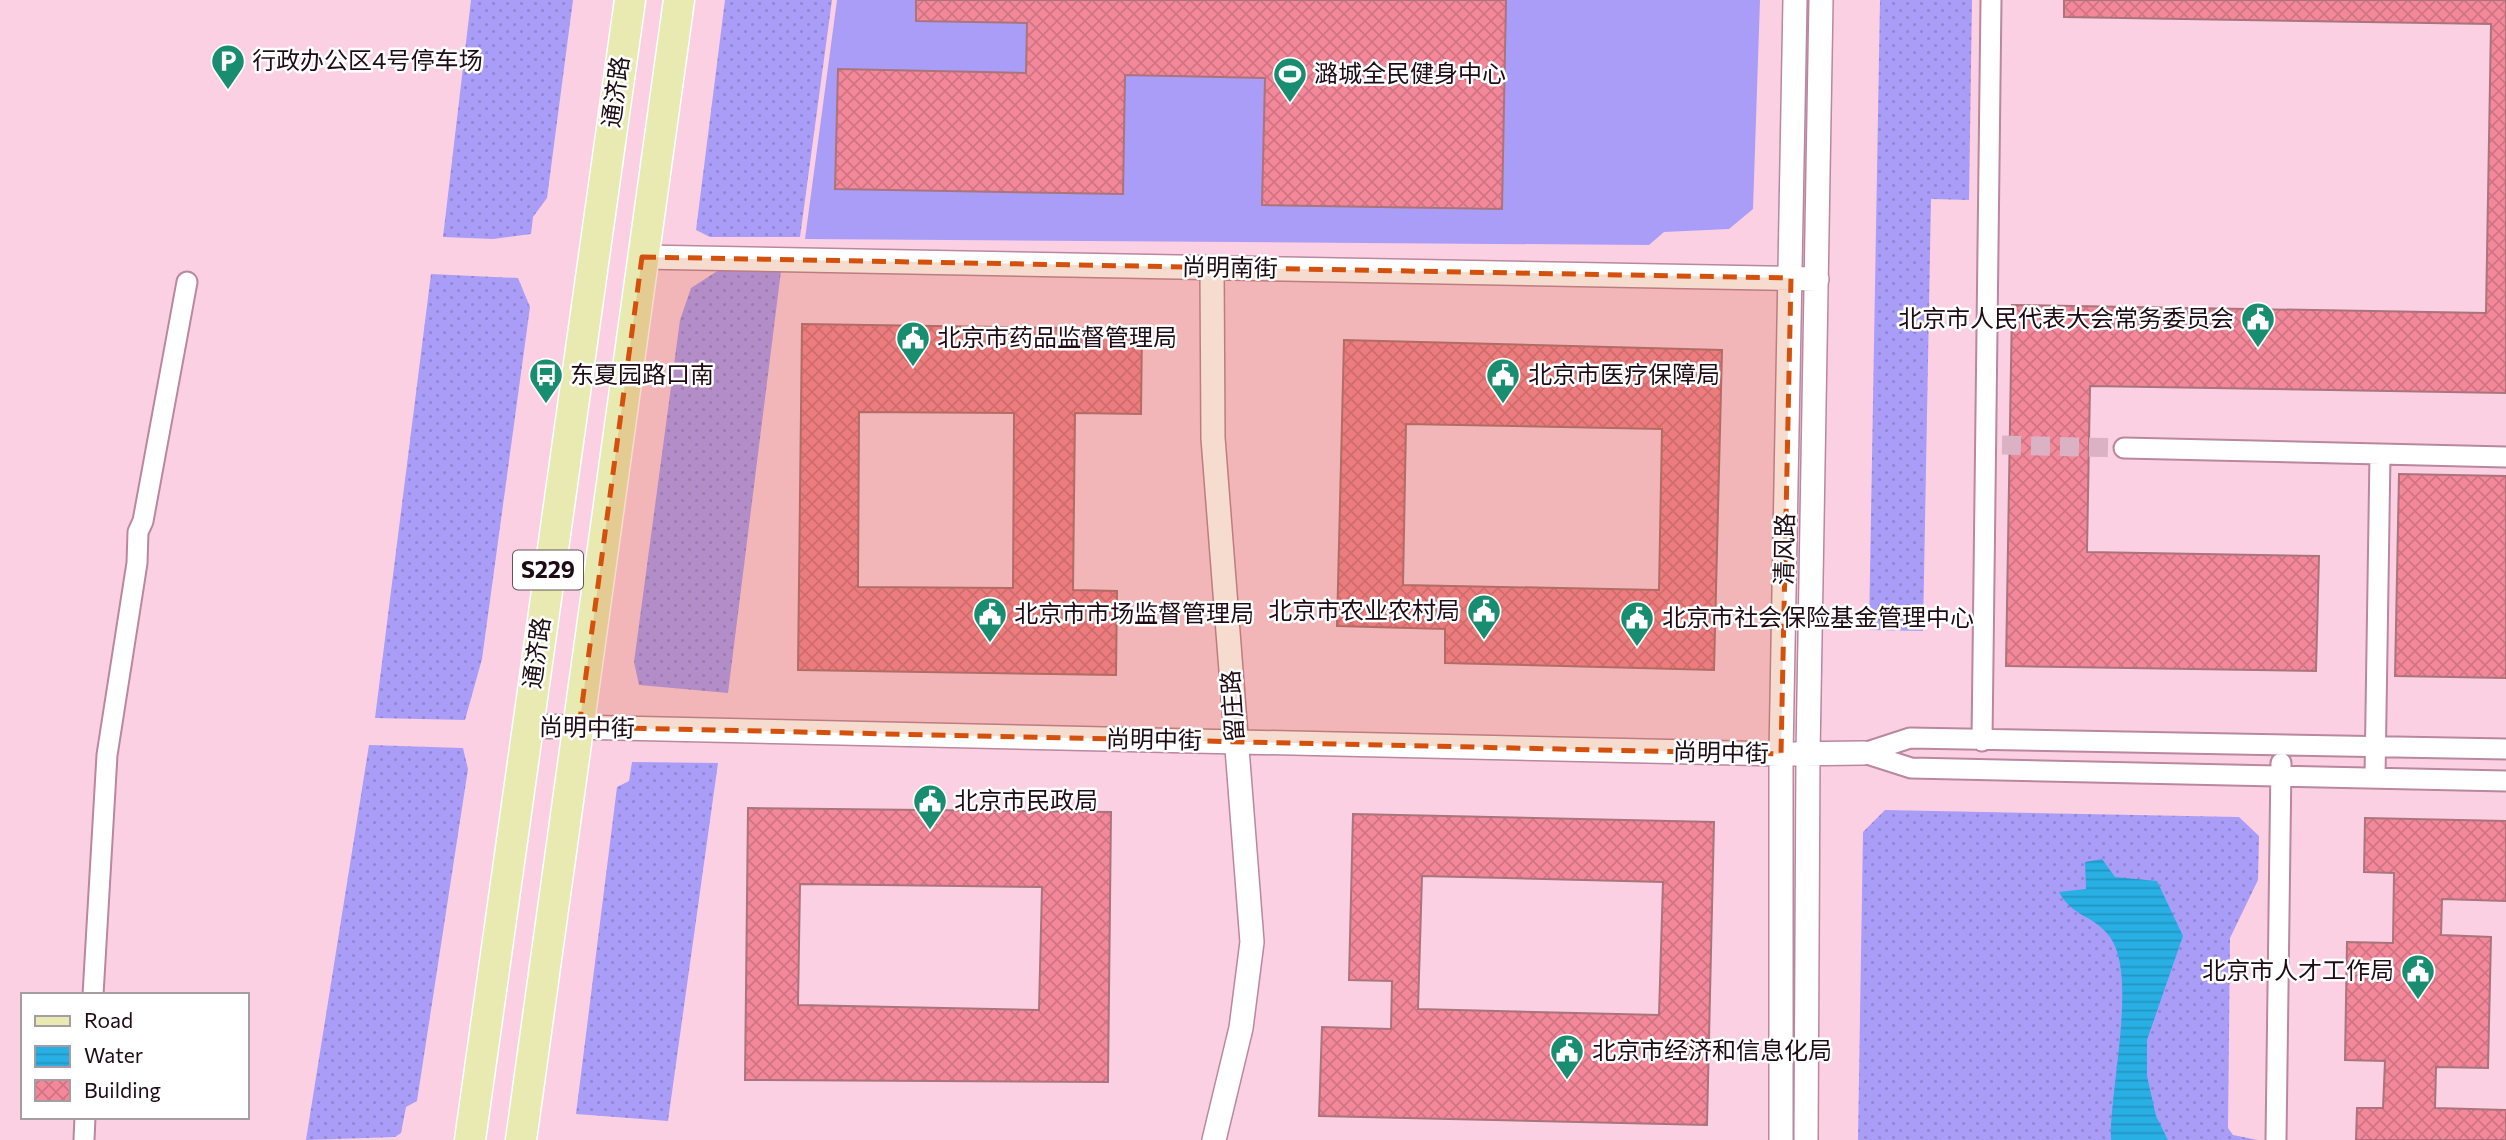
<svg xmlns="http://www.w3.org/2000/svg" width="2506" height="1140" font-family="Commissioner,'Noto Sans SC',sans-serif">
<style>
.grass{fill:url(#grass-dots)}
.garden{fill:#aa9df7}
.water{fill:url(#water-rules)}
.building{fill:url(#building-cross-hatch);stroke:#aa747c;stroke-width:2;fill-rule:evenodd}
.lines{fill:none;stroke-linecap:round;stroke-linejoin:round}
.minor-tunnel{stroke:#dbb2c4;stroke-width:19;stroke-dasharray:19 10;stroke-linecap:butt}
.minor-casing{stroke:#b9879e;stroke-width:23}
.tertiary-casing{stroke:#b9879e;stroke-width:26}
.primary-casing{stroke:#fff;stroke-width:33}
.minor{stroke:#fff;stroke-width:19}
.tertiary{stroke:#fff;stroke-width:23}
.primary{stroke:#e8eab2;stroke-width:30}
.marked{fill:#d4510d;fill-opacity:0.2;stroke:#d4510d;stroke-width:5;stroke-dasharray:14 9;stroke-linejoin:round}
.labels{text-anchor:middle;stroke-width:5;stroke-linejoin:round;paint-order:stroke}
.shield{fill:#fff;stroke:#62545a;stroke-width:2}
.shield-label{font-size:23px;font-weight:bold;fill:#1e0b14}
.poi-label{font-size:24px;fill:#1e0b14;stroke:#fff;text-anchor:start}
.street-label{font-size:24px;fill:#1e0b14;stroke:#fff}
</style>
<defs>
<pattern id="grass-dots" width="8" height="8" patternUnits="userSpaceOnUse" patternTransform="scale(1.75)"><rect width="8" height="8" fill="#aa9df7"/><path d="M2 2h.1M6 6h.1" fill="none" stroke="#9286d3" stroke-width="1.8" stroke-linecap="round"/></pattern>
<pattern id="water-rules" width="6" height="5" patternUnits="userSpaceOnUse" patternTransform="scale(1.75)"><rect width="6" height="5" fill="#28afe3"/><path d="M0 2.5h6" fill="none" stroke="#2395c2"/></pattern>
<pattern id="building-cross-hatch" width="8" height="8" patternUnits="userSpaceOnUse" patternTransform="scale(1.75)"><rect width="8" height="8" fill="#f3889a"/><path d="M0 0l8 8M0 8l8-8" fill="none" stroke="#d07484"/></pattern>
</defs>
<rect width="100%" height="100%" fill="#fcd0e3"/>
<!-- grass -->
<path class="grass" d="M471 0H573L547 198 533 217 531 234 493 239 443 237Z
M725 0H832L800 237H710L696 230Z
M1880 0H1972L1969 200 1931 199 1923 631 1869 630Z
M719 270 781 271 728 693 639 685 634 662 680 320 691 288Z
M431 274 518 278 530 307 482 659 465 720 375 718Z
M369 745 463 748 468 769 417 1101 406 1107 401 1133 395 1137 306 1140Z
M632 762 718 763 668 1121 576 1114 617 787 629 781Z
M1885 810 2239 817 2259 836 2258 880 2230 938 2228 1128 2233 1135 2258 1140H1858L1863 832Z"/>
<!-- garden -->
<path class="garden" d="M837 0H1760L1753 209 1729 229 1664 232 1649 245 805 239Z"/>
<!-- water -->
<path class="water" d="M2102 859 2115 877 2157 881 2183 936 2147 1040V1076L2156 1116 2168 1140H2111C2109 1091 2138 976 2110 937 2093 914 2073 918 2059 892L2086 889 2085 862Z"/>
<!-- building -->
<path class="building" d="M916 0H1506L1502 209 1262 205 1265 78 1125 75 1123 194 835 189 838 69 1026 73 1027 23 916 21Z
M2064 0H2506V393L2090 386 2087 552 2319 556 2316 671 2006 666 2012 305 2486 313 2491 24 2064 17Z
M802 324 1142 329 1141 414 1075 413 1073 590 1117 591 1116 675 798 670ZM859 412 1014 413 1013 588 858 587Z
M1344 340 1722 350 1714 670 1445 663V629L1337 626ZM1406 424 1662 429 1659 590 1403 585Z
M2399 474 2506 476V678L2395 676Z
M748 808 1111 812 1108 1082 745 1080ZM800 884 1042 887 1039 1010 798 1005Z
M1353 814 1714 822 1707 1125 1319 1116 1322 1027 1391 1029 1392 981 1349 980ZM1422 876 1663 882 1659 1015 1418 1009Z
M2365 818 2506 821V901L2442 899 2441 935 2491 937 2488 1068 2436 1067 2435 1108 2506 1110V1140H2356L2357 1108H2383L2385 1061 2345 1060 2347 942 2393 943 2394 873 2364 872Z"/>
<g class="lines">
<!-- minor-tunnel -->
<path class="minor-tunnel" d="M2002 445 2124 448"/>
<!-- minor casing -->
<g class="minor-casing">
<path id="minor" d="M2124 448 2506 457
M1982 741 1991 0
M1864 753 1911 768 2506 781
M1864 753 1910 738 2506 749
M2375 777 2380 454
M93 995 107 755 137 563 138 532 143 521 187 282
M84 1140 85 1117
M2276 1140 2281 763"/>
</g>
<!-- tertiary casing -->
<g class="tertiary-casing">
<path id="tertiary" d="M642 257 1817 279
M1212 268 1213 438 1252 942 1241 1028 1214 1140
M527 726 1781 754 1864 753
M1781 1140V754L1795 0
M1806 1140 1808 754 1821 0"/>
</g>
<!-- primary casing -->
<g class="primary-casing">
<path id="primary" d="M470 1140 630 0
M521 1140 679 0"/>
</g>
<!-- minor -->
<use href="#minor" class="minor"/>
<!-- tertiary -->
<use href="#tertiary" class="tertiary"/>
<!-- primary -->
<use href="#primary" class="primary"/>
</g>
<!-- marked area -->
<path class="marked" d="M642 257 1791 278 1781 754 579 727Z"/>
<!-- icons -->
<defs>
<g id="parking-pin" transform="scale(1.75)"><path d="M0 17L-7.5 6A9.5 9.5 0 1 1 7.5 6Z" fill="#198d6f" stroke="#fff"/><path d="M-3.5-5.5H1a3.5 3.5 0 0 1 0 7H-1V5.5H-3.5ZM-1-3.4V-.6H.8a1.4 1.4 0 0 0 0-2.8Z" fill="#fff"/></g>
<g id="stadium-pin" transform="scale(1.75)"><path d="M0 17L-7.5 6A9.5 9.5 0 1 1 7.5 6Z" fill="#198d6f" stroke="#fff"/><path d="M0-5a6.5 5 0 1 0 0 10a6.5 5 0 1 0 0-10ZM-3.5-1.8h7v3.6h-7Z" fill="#fff"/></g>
<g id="civic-pin" transform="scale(1.75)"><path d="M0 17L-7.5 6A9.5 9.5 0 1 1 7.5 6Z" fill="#198d6f" stroke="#fff"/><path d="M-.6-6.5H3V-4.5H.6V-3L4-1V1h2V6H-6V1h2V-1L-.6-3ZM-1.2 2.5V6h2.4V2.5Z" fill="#fff"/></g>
<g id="bus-pin" transform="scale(1.75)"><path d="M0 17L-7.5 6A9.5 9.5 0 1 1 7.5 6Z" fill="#198d6f" stroke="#fff"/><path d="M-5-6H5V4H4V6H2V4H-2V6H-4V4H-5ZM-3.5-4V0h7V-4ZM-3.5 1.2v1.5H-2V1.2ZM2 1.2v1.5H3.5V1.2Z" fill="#fff"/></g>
</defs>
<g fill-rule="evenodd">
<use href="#parking-pin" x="228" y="61"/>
<use href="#stadium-pin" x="1290" y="74"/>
<use href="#civic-pin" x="2258" y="319"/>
<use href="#civic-pin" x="913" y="338"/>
<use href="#bus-pin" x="546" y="375"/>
<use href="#civic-pin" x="1503" y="375"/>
<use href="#civic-pin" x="1484" y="611"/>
<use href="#civic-pin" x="990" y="614"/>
<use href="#civic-pin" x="1637" y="618"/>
<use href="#civic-pin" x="930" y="801"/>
<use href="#civic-pin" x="2418" y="971"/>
<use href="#civic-pin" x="1567" y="1051"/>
</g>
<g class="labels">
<!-- shield labels -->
<rect class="shield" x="513" y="550.5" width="70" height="39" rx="5"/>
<g class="shield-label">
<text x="548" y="578">S229</text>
</g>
<!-- poi labels -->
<g class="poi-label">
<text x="252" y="69">行政办公区4号停车场</text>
<text x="1314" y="82">潞城全民健身中心</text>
<text x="2234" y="327" text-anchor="end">北京市人民代表大会常务委员会</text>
<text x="937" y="346">北京市药品监督管理局</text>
<text x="570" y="383">东夏园路口南</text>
<text x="1528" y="383">北京市医疗保障局</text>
<text x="1460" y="619" text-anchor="end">北京市农业农村局</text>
<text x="1014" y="622">北京市市场监督管理局</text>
<text x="1662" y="626">北京市社会保险基金管理中心</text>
<text x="954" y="809">北京市民政局</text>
<text x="2394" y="979" text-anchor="end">北京市人才工作局</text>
<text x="1592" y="1059">北京市经济和信息化局</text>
</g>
<!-- street labels -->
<g class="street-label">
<text transform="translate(616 92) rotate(-82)" y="8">通济路</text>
<text transform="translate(1230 268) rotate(1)" y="8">尚明南街</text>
<text transform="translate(1785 549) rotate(-89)" y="8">清风路</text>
<text transform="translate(537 653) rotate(-82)" y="8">通济路</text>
<text transform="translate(1233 706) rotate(-94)" y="8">留庄路</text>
<text transform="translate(587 728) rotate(1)" y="8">尚明中街</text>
<text transform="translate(1154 740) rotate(1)" y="8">尚明中街</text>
<text transform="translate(1721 753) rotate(1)" y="8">尚明中街</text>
</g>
</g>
<!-- legend -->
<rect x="21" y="993" width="228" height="126" fill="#ffffff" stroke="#a59da1" stroke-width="2"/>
<rect x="35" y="1016" width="35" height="10" fill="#e8eab2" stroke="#a59da1" stroke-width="2"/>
<text x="84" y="1028" font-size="21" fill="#1e0b14">Road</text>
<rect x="35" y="1046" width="35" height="21" fill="url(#water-rules)" stroke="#a59da1" stroke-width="2"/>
<text x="84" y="1063" font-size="21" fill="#1e0b14">Water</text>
<rect x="35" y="1080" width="35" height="21" fill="url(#building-cross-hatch)" stroke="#a59da1" stroke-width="2"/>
<text x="84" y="1098" font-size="21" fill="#1e0b14">Building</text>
</svg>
